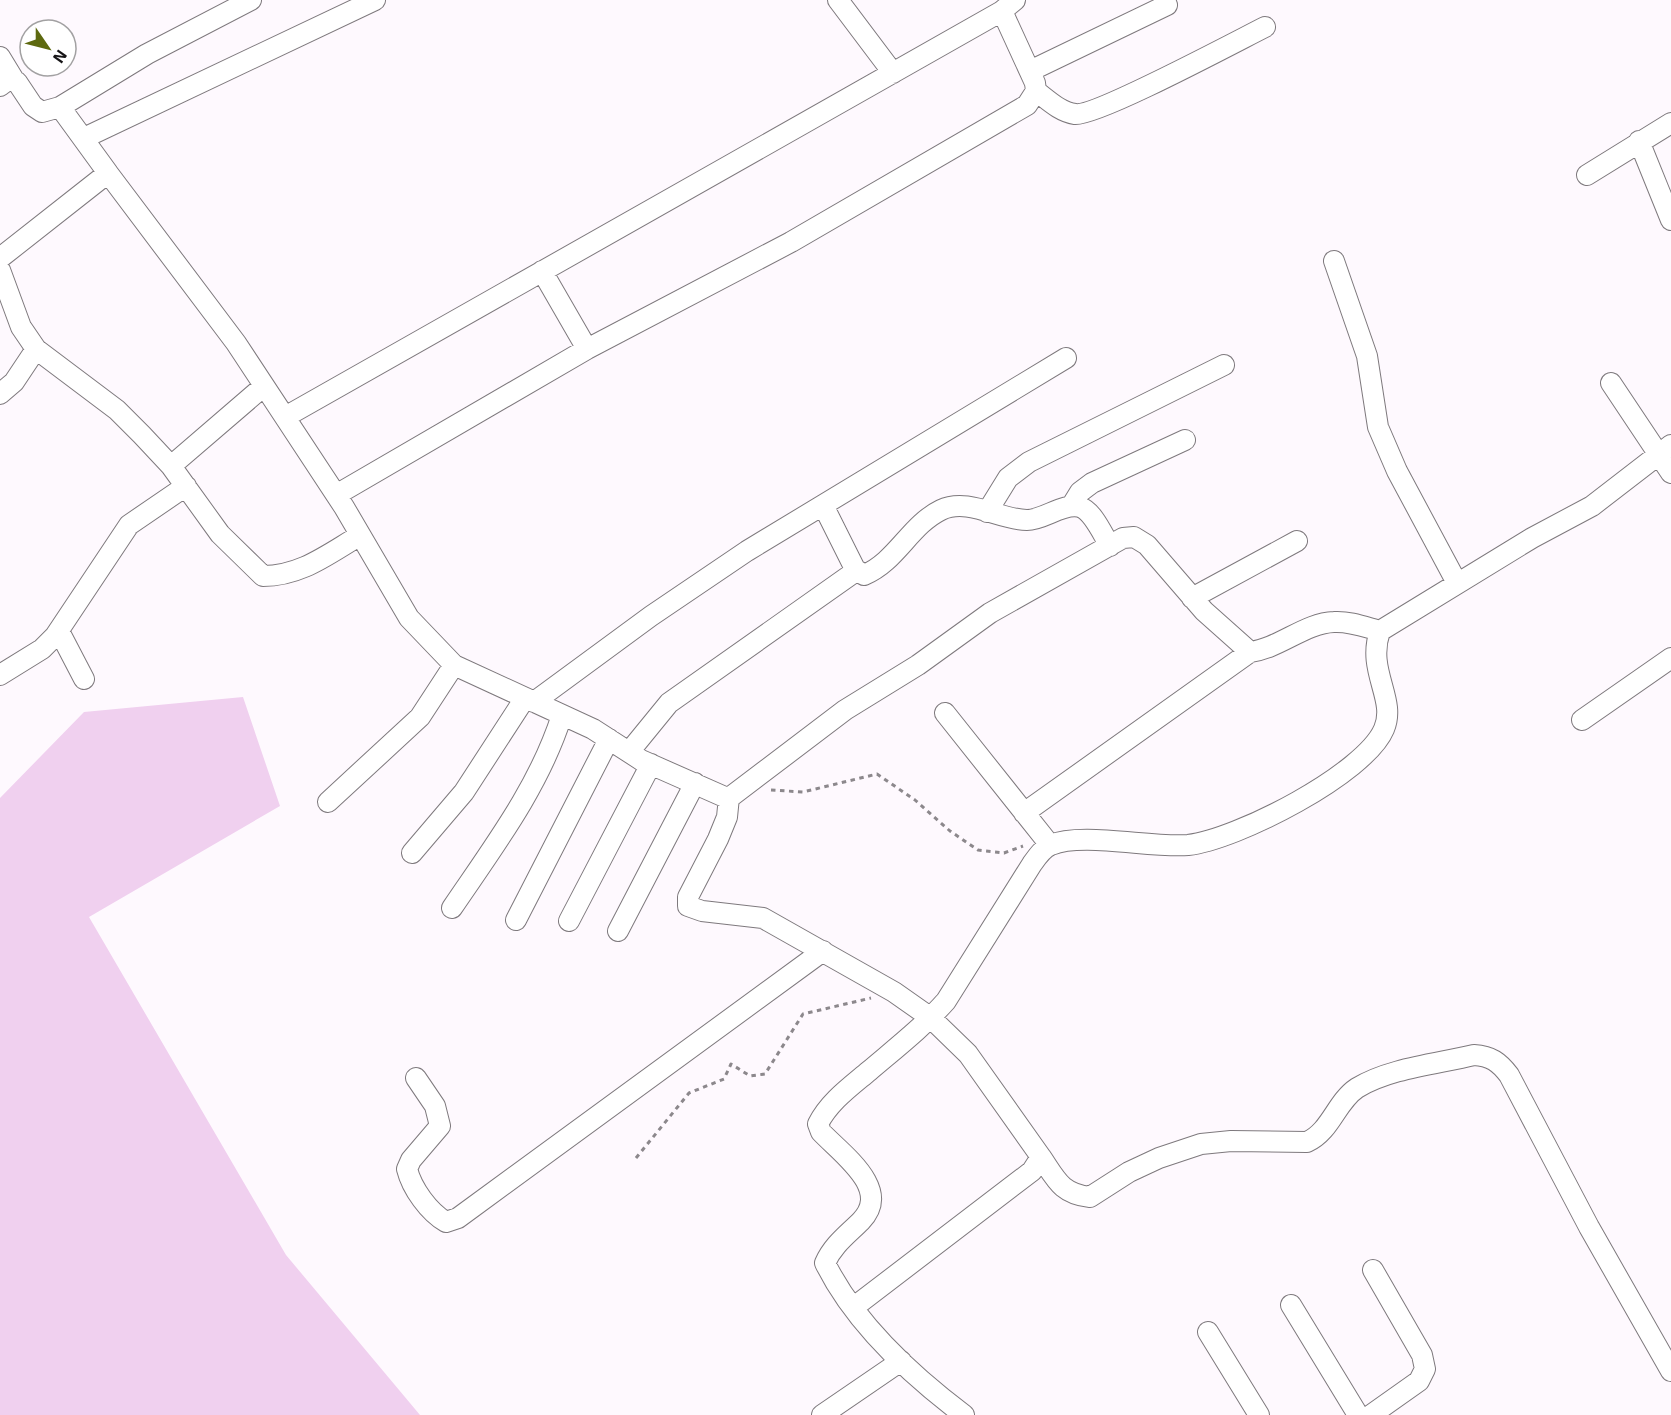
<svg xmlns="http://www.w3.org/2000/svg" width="1671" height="1415" font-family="'Exo 2',sans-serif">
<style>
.green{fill:#f0d0ef}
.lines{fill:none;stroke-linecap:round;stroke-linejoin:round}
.street-casing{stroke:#7e797d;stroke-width:22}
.path{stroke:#8c888c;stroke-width:3;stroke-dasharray:4.5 4.5;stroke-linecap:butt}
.street{stroke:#fff;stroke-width:20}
</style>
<rect width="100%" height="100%" fill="#fef9fe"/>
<!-- green -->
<path class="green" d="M243 697 280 806 89 917 286 1255 420 1415H0V798L84 712Z"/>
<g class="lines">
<!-- street casing -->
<g class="street-casing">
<path id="street" d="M838 0 893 73
M0 57 14 80
M1030 71 1167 5
M0 86 8 80 17 82 33 106 42 112 60 107 108 173
M1036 91C1048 100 1060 112 1075 114 1095 117 1237 41 1265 27
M60 107 147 54 251 0
M84 138 375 0
M1639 141 1671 220
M1587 175 1671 123
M0 258 108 173 236 343 344 507 409 618 454 665 593 729 641 760 727 798 733 795 845 710 918 665 990 613 1123 538 1134 537 1147 545 1204 611 1250 652C1280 648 1305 623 1334 622 1350 621 1365 627 1380 631
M1334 261 1367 356 1378 427 1397 471 1457 583
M0 270 21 327 36 349 117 410 142 435 171 466 220 534 263 576C301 576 328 554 359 536
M542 271 587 349
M1611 383 1671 473
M0 394 14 382 36 349
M285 417 1002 11 1015 0
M171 466 264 386
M336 495 587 349 791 242 1027 105 1036 91 1035 83 1002 11
M823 505 855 569 864 575C896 562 910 525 941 510 968 497 1000 520 1027 520 1044 520 1064 502 1080 507 1093 511 1103 535 1110 546
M1072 505 1080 492 1092 483 1185 440
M987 512 1008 478 1029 462 1224 365
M1192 598 1297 541
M59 631 84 679
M0 675 42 649 55 636 129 525 186 486
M534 702 651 616 747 551 1066 358
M945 713 1050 845
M1582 720 1671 658
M629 752 669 703 856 571
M729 797 727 817 718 839 688 897V906L702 911 763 918 894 992 931 1018 968 1054 1041 1157 1032 1171 854 1307
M328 802 420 717 454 665
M1024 813 1250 652
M412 853 464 792 525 698
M452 908C494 846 539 787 562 715
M516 920 609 739
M569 921 651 764
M618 931 695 783
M416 1078 435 1106 440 1126 411 1160 407 1169C412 1189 429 1212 446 1222L458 1218 823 951
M1041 1157C1056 1179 1061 1194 1090 1197L1129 1172 1159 1158 1201 1144 1231 1141 1307 1142C1331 1131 1336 1102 1357 1088 1390 1068 1437 1064 1474 1055 1491 1056 1499 1062 1509 1075L1589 1227 1671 1371
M1291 1305 1358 1415
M1208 1332 1259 1415
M822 1415 901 1361
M964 1415C911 1375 855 1324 825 1263 833 1245 847 1235 861 1221 892 1189 843 1155 821 1132L818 1124C829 1102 850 1087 869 1071 896 1048 923 1027 946 1001L1032 864C1037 857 1043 848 1051 845 1081 832 1151 848 1188 845 1236 840 1365 774 1384 729 1397 699 1366 671 1380 631L1532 538 1592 506 1671 445
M1371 1415 1419 1381 1425 1369 1422 1355 1373 1270"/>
</g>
<!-- path -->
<path class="path" d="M771 790 803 792 877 774 915 800 950 831 978 850 1004 853 1023 846
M636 1158 689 1093 724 1079 731 1064 750 1076 765 1074 803 1014 871 998"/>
<!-- street -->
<use href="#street" class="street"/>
</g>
<!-- north arrow -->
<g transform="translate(48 48) rotate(125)"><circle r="28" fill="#ffffff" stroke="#a2a1a2" stroke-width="1.5"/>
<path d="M0-4.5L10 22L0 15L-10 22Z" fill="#5d690f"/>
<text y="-9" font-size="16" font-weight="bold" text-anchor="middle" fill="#161416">N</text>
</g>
</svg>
